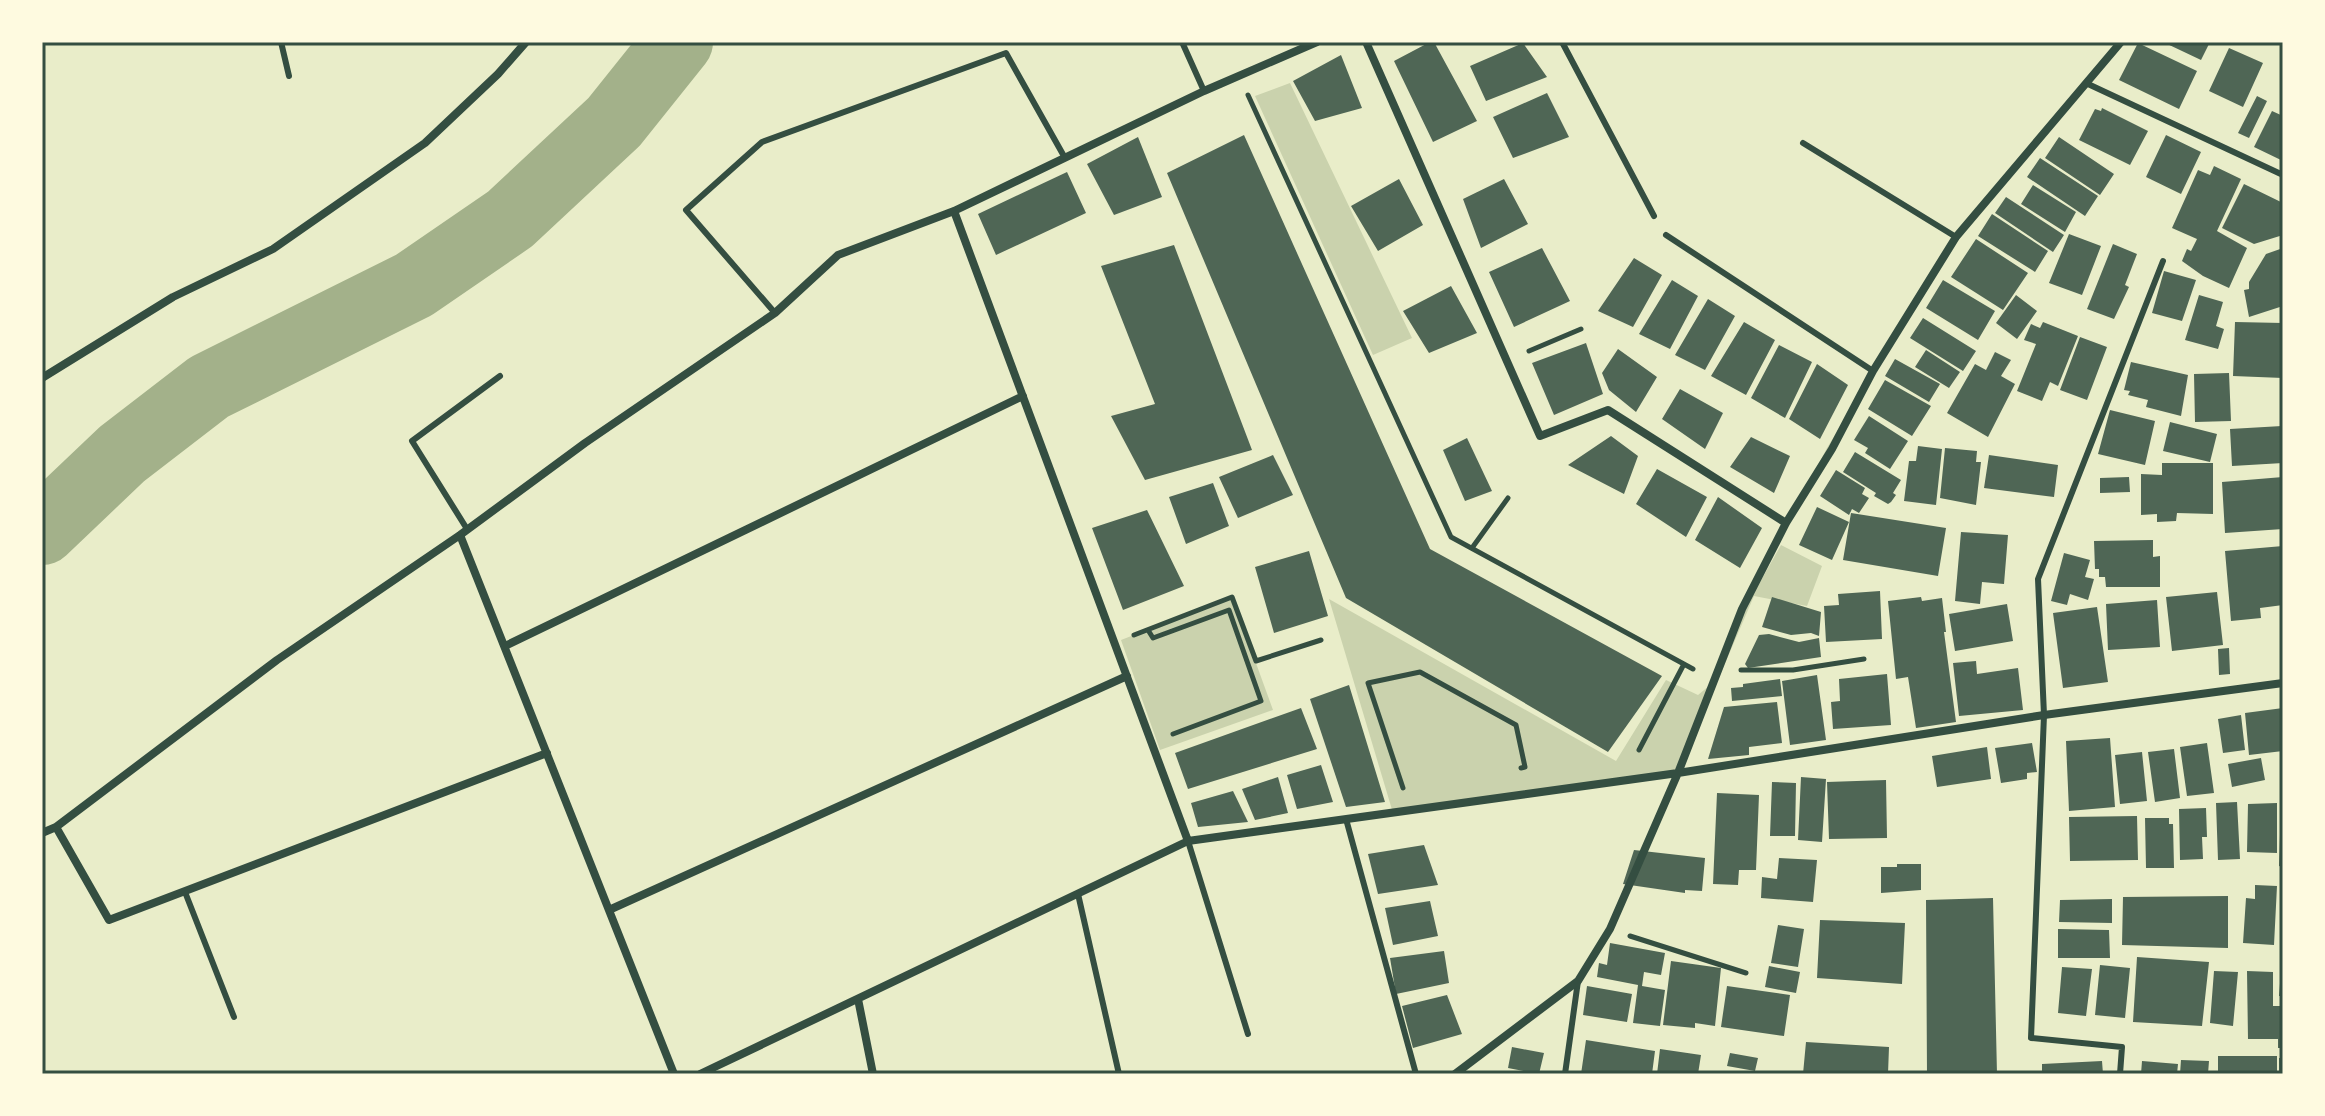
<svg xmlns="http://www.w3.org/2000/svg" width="2325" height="1116" font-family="Signika,sans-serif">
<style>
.green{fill:#cad2ad}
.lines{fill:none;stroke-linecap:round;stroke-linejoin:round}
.river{stroke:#a3b18a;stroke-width:70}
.building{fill:#4f6655}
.path{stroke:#344e41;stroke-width:5}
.service{stroke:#344e41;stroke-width:6}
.minor{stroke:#344e41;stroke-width:8}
.neatline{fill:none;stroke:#344e41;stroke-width:3}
</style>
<rect width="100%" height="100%" fill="#e9edc9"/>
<!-- green -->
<path class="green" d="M1290 83 1412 338 1373 355 1255 96Z
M1867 382 1792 513 1759 584 1781 545 1822 566 1807 606 1754 596 1678 773 1393 813 1329 599 1616 761 1666 680 1698 695 1715 681 1742 609 1827 448Z
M1232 597 1273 710 1160 750 1121 640Z"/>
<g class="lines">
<!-- river -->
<path class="river" d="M42 530 122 454 209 387 414 285 510 219 614 122 678 42"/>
</g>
<!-- building -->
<path class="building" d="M1430 42H1434L1477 121 1433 142 1394 61Z
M2163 42H2210L2201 60Z
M1523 43 1547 77 1486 101 1470 66Z
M2138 43 2197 71 2179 109 2119 80Z
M2229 48 2263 63 2243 107 2209 91Z
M1341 55 1362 108 1315 121 1293 81Z
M1547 93 1569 137 1513 158 1493 117Z
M2257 96 2267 101 2249 138 2238 133Z
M2102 108 2148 131 2130 165 2079 140 2095 109 2101 111Z
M2272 111 2283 116V161L2254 147Z
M1244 135 1430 549 1662 676 1608 752 1346 598 1167 173Z
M2166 135 2201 152 2181 194 2146 177Z
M1138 137 1162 197 1114 215 1087 164Z
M2059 137 2114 174 2100 195 2045 158Z
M2040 158 2098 196 2085 216 2027 177Z
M2214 166 2241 179 2217 231 2247 248 2229 288 2203 276 2182 261 2187 249 2191 251 2197 239 2172 228 2198 170 2210 175Z
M1067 172 1086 213 996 255 978 214Z
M1399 179 1423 225 1378 251 1351 206Z
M1504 179 1528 224 1481 248 1463 199Z
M2244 184 2283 203V235L2254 244 2222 228Z
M2033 185 2076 212 2065 232 2021 204Z
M2006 197 2064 235 2053 252 1995 213Z
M1992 214 2048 251 2035 272 1978 236Z
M2069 234 2101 246 2082 295 2049 283Z
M1976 239 2028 273 2003 310 1951 277Z
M2113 244 2137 254 2125 285 2129 287 2114 319 2087 309Z
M1174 245 1252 450 1145 480 1111 416 1155 404 1101 266Z
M1542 248 1570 301 1514 327 1489 272Z
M2283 248V306L2249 317 2244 290 2249 289V282L2266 254Z
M1634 258 1662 275 1633 327 1598 311Z
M2164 271 2196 280 2182 321 2152 313Z
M1672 280 1698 296 1670 349 1639 334Z
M1943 280 1995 311 1978 340 1926 308Z
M1451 286 1477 333 1429 353 1403 311Z
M2016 295 2037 311 2017 339 1996 323Z
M2199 295 2223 302 2216 326 2224 329 2218 349 2185 340Z
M1708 299 1735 316 1705 370 1675 355Z
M1923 318 1976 351 1963 371 1910 338Z
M1744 322 1775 340 1746 395 1711 376Z
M2043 322 2078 336 2058 386 2050 382 2042 401 2017 391 2036 344 2024 340 2031 324 2040 328Z
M2235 322 2283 323V378L2233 376Z
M2080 337 2107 347 2087 400 2060 390Z
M1586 343 1603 394 1554 415 1532 363Z
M1779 345 1812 362 1785 418 1751 398Z
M1618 349 1657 377 1636 412 1609 390 1602 373Z
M1926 350 1960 372 1949 388 1915 367Z
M1995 352 2011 360 2001 376 2015 384 1988 437 1947 413 1975 364 1986 370Z
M1895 359 1940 384 1929 402 1885 376Z
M2131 362 2188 375 2181 416 2146 407 2148 400 2128 395 2130 391 2124 390Z
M1817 364 1848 385 1820 439 1789 419Z
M2229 373 2231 421 2195 422 2194 374Z
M1885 380 1931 406 1912 436 1868 409Z
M1680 389 1723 413 1705 449 1662 419Z
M2110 410 2155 421 2145 465 2098 454Z
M1869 416 1908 441 1890 469 1865 453 1868 448 1854 440Z
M2170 422 2217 434 2210 462 2163 451Z
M2282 426 2283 463 2232 466 2230 429Z
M1611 436 1638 456 1624 494 1568 465Z
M1751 437 1790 456 1774 493 1730 467Z
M1467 438 1492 491 1465 501 1443 450Z
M1918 446 1942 449 1936 505 1904 501 1909 461H1916Z
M1945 448 1977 451 1976 462H1981L1976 505 1940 498Z
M1855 452 1901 480 1893 493 1896 495 1891 502 1888 504 1874 496 1876 493 1843 472Z
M1273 455 1293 495 1238 518 1219 477Z
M1989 455 2058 465 2054 497 1984 488Z
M2162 463H2213V514L2177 513 2176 521 2157 522V514L2141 515V474L2162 475Z
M1657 469 1707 497 1686 537 1636 504Z
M1836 470 1865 488 1862 494 1869 498 1859 513 1852 509 1849 515 1820 496Z
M2129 477 2130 492 2100 493V478Z
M2283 477V529L2225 533 2222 482Z
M1213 483 1229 526 1186 544 1169 497Z
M1718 497 1762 528 1740 568 1695 540Z
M1817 507 1849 522 1832 560 1799 545Z
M1147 510 1184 586 1123 610 1092 528Z
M1851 513 1946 528 1938 576 1843 560Z
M1961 532 2008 535 2004 584 1982 582 1980 604 1955 601Z
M2153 540V557L2160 556V587H2106L2105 577H2099V569H2095L2094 541Z
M2283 546V605L2260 608 2261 618 2231 621 2225 551Z
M1309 551 1328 616 1274 633 1255 567Z
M2064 553 2090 560 2085 577 2094 579 2088 600 2070 594 2067 605 2051 601Z
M1880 591 1882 639 1826 642 1824 606 1839 605 1838 594Z
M2217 592 2223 645 2172 651 2166 597Z
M1772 597 1821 612 1819 636 1811 633 1791 635 1762 627Z
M1921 597 1922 601 1942 598 1946 632H1944L1956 722 1916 728 1908 677 1896 679 1888 601Z
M2157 600 2160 647 2108 650 2106 604Z
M2007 604 2013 641 1955 651 1949 614Z
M2097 607 2108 682 2063 688 2053 613Z
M1769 634 1799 642 1819 638 1821 657 1748 668 1745 664 1759 635Z
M2229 648 2230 674 2219 675 2218 649Z
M1976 661 1977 674 2018 668 2023 710 1959 716 1953 663Z
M1887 674 1891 725 1833 729 1831 702 1840 701 1839 679Z
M1817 675 1826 740 1790 745 1782 681Z
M1780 679 1782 696 1732 701 1731 688 1743 687V684Z
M1349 685 1385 802 1346 807 1310 699Z
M1777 702 1782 743 1749 747V755L1708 759 1724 707Z
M1301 708 1317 749 1188 789 1175 753Z
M2283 708V751L2249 755 2245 713Z
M2241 715 2245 750 2223 753 2218 719Z
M2110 738 2115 807 2069 811 2066 741Z
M2032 743 2037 772 2027 773V779L2001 783 1995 748Z
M2207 743 2214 793 2187 796 2180 747Z
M1987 747 1991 779 1937 787 1932 756Z
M2174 749 2180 798 2155 802 2148 752Z
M2142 752 2147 801 2120 804 2115 755Z
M2261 758 2265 780 2232 787 2228 764Z
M1321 765 1333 802 1297 809 1287 775Z
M1278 777 1288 813 1255 820 1242 789Z
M1801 777 1826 779 1822 842 1798 840Z
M1886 780 1887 838 1829 839 1827 782Z
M1772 782 1796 783 1795 836H1770Z
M1233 791 1248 822 1198 827 1191 803Z
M1717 793 1759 795 1756 870H1739L1738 885 1713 884Z
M2237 802 2240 859 2218 860 2216 803Z
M2277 803V853L2247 852 2248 804Z
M2206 808 2207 837H2202L2203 859 2180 860 2179 809Z
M2137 816 2138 860 2070 861 2069 817Z
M2145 818H2169V824H2173L2174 868H2146Z
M2280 835H2283V867L2279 866Z
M1424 845 1438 885 1378 894 1368 854Z
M1634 850 1705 858 1702 891 1685 890V893L1623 884Z
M1779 858 1817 860 1813 902 1761 898 1762 877 1777 879Z
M1897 864H1921V890L1881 893V867H1897Z
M2255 885 2277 886 2274 945 2243 943 2246 898 2255 899Z
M2228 896V948L2122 945 2123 897Z
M1993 898 1997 1074H1927L1926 900Z
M2112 899V923L2059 922 2060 900Z
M1430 901 1438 936 1393 945 1385 908Z
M1820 920 1905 923 1902 984 1817 978Z
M1778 925 1804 929 1798 967 1771 963Z
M2058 929 2109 930 2110 958H2058Z
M1610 943 1665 953 1661 975 1644 972 1642 986 1665 990 1660 1026 1633 1023 1638 985 1597 977 1599 963 1607 965Z
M1444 951 1449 983 1396 994 1390 958Z
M2137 957 2209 962 2202 1026 2133 1022Z
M1671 961 1721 968 1715 1026 1695 1023V1028L1663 1025Z
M2100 965 2130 968 2125 1018 2095 1015Z
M1769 966 1800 972 1796 993 1765 987Z
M2062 967 2092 969 2086 1016 2058 1013Z
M2214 971 2238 972 2233 1026 2210 1023Z
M2247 971 2273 972V1006H2283V1048H2278V1039H2248Z
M2281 971H2283V996H2279Z
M1587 986 1632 994 1627 1022 1583 1015Z
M1727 986 1790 995 1784 1036 1721 1027Z
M1447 995 1462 1034 1413 1048 1402 1006Z
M1586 1040 1655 1051 1652 1074H1581Z
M1806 1042 1889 1047 1888 1074H1803Z
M1512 1047 1544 1053 1539 1074 1508 1068Z
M1660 1049 1701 1055 1698 1074H1657Z
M1730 1053 1758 1058 1755 1071 1727 1066Z
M2218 1056H2277V1074H2218Z
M2279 1058H2283V1074H2279Z
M2181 1060 2209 1061 2208 1074H2180Z
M2102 1061 2103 1074H2042V1064Z
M2142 1061 2178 1064 2177 1074H2141Z"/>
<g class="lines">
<!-- path -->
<path class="path" d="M1248 95 1451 537 1693 669
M1529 351 1581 329
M1472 548 1508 498
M1148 630 1153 638 1229 610 1261 701 1173 734
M1134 635 1232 597 1256 661 1321 640
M1741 670H1793L1864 659
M1639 750 1684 664
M1403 788 1368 683 1420 672 1516 725 1525 767 1521 768
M1630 936 1746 973"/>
<!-- service -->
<path class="service" d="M281 42 289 76
M1182 42 1204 91
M1562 42 1654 216
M2088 84 2283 175
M1803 143 1956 237
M1666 235 1873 371
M775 313 686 210 762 142 1006 53 1065 158
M467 529 412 441 500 376
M1346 819 1416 1074
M1188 841 1248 1034
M185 892 234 1017
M1078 894 1119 1074
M1565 1074 1578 981
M2120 1074 2122 1047 2031 1038 2044 715 2038 579 2163 261"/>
<!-- minor -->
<path class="minor" d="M1366 42 1540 436 1608 410 1786 523
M954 211 1188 841
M42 378 173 297 273 249 425 143 498 74 526 42
M460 535 674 1074
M505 646 1023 396
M56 827 109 920 547 753
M42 833 56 827 277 660 460 535 585 443 775 313 838 255 954 211 1204 91 1317 42
M609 910 1127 676
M858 999 873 1074
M700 1074 1188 841 1678 773 2044 715 2283 683
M1455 1074 1578 981 1610 929 1678 773 1742 609 1786 523 1832 449 1873 371 1956 237 2121 42"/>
</g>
<!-- border -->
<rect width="2325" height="1116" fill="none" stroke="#fefae0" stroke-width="88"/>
<rect x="44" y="44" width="2237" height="1028" class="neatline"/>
</svg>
